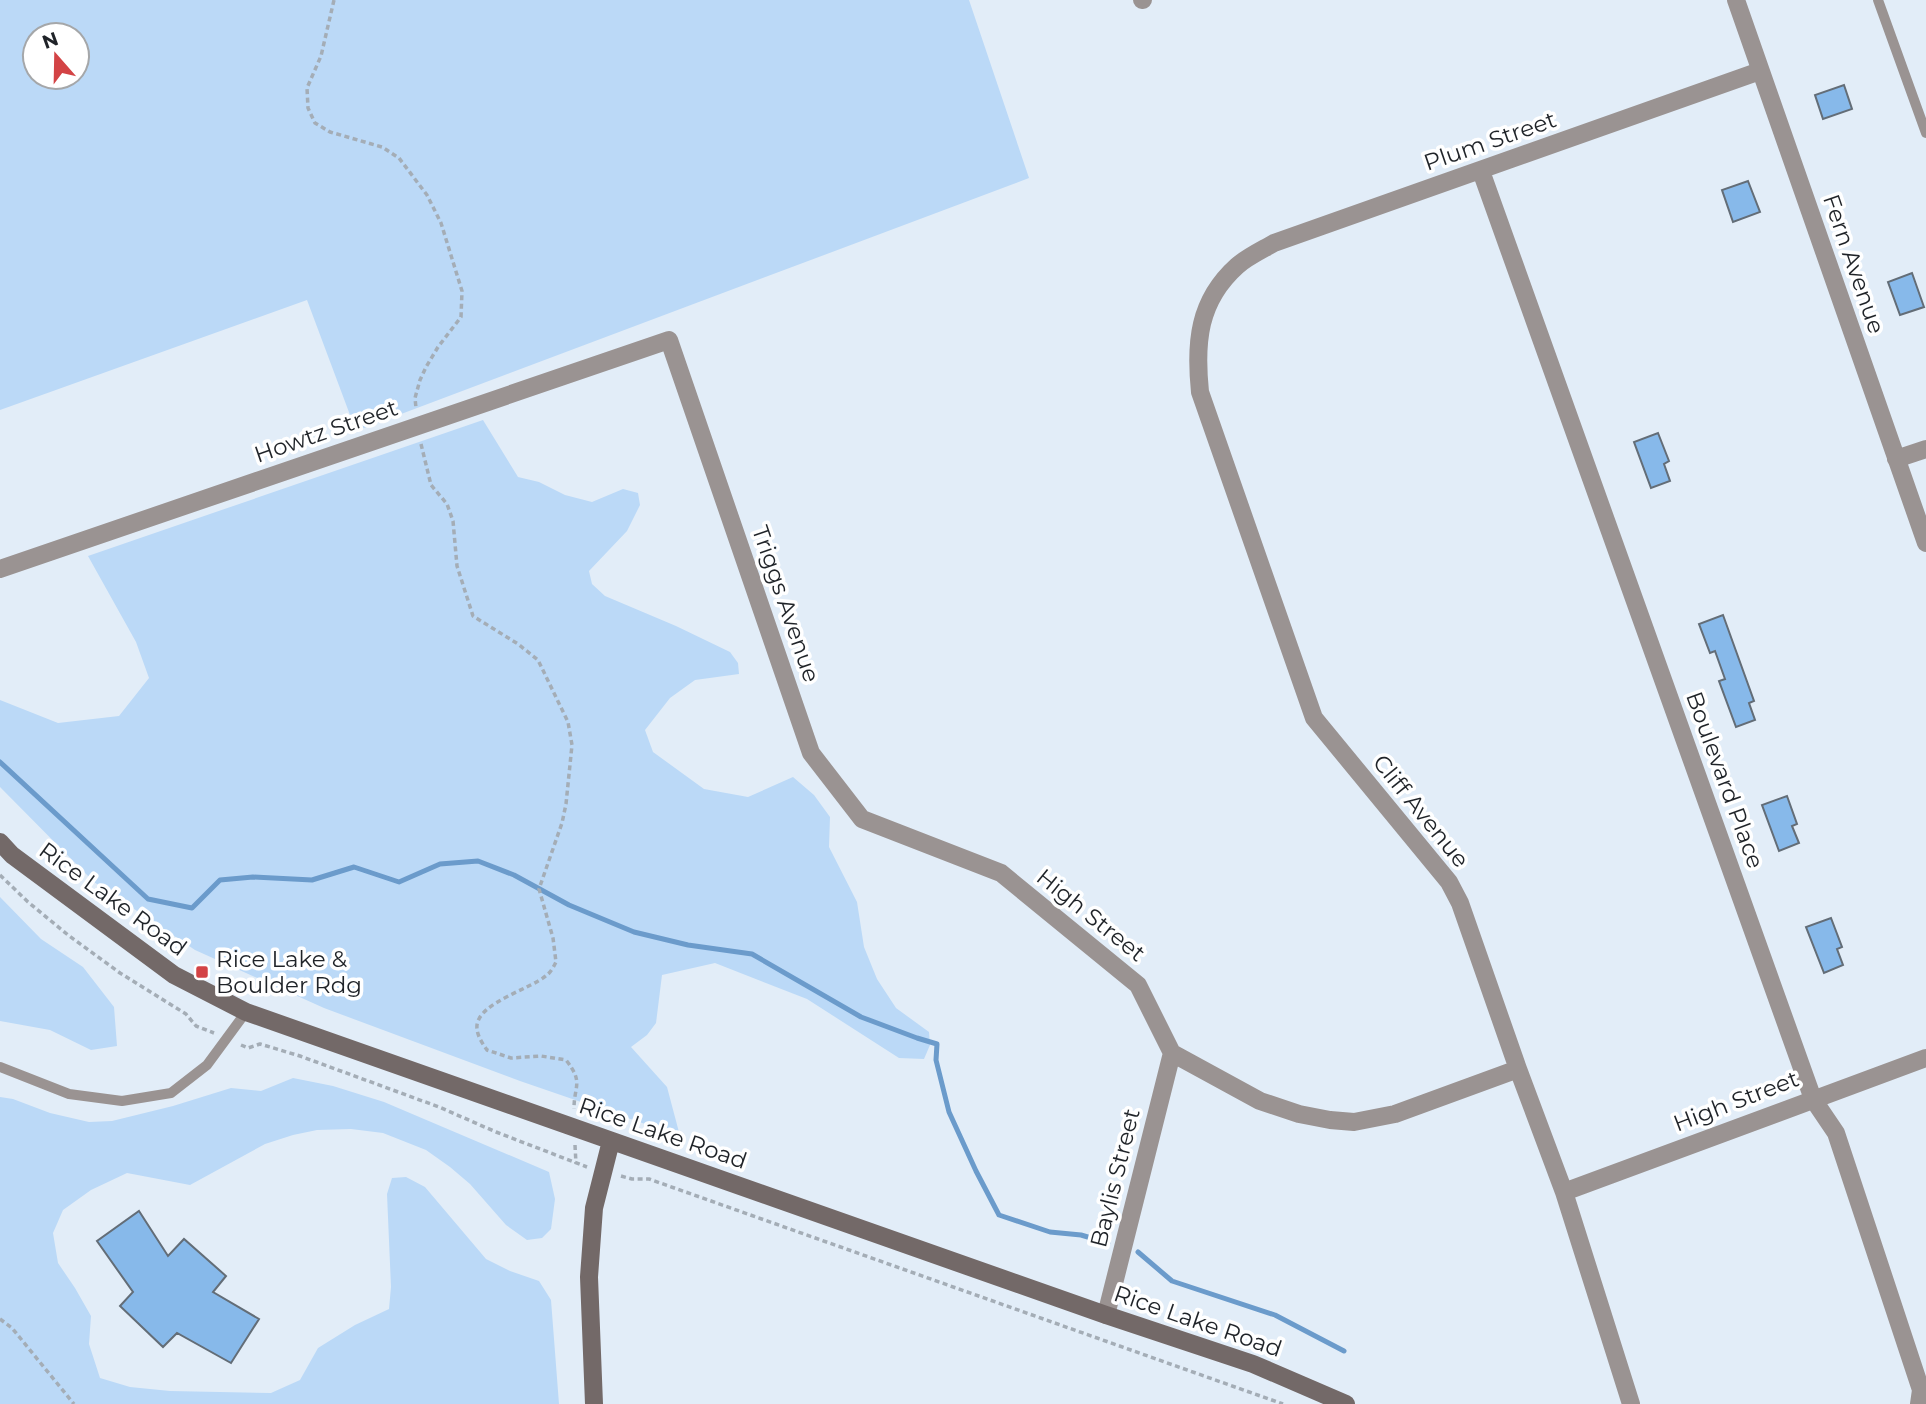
<svg xmlns="http://www.w3.org/2000/svg" width="1926" height="1404" font-family="Montserrat,sans-serif">
<style>
.green{fill:#bbd9f7;fill-rule:evenodd}
.lines{fill:none;stroke-linecap:round;stroke-linejoin:round}
.stream{stroke:#6b9bcb;stroke-width:5}
.building{fill:#87b9ea;stroke:#636d77;stroke-width:2}
.path{stroke:#a4adb6;stroke-width:3.5;stroke-dasharray:5 3.5;stroke-linecap:butt}
.lane{stroke:#9a9392;stroke-width:10}
.street{stroke:#9a9392;stroke-width:18}
.secondary{stroke:#736968;stroke-width:18}
.poi-dot{fill:#d34345;stroke:#fff;stroke-width:2.5}
.labels{text-anchor:middle;stroke-width:7;stroke-linejoin:round;paint-order:stroke}
.street-label{font-size:23px;fill:#1f2328;stroke:#fff}
.poi-label{font-size:23px;fill:#1f2328;stroke:#fff;text-anchor:start}
</style>
<rect width="100%" height="100%" fill="#e2edf8"/>
<!-- green -->
<path class="green" d="M0 0H969L1029 178 356 431 307 300 0 410ZM35 35H77V77H35Z
M483 420 518 477 539 482 565 495 592 502 623 489 638 493 640 505 627 531 589 571 592 584 605 596 676 626 730 652 738 663 739 674 695 680 670 698 645 730 653 752 704 789 748 797 793 777 814 795 830 817 829 847 857 902 864 947 877 979 896 1008 929 1032 930 1045 924 1059 899 1058 807 999 715 963 662 975 656 1023 647 1035 631 1047 667 1087 680 1136 520 1081 324 1008 195 950 94 882 0 787V700L58 723 119 716 149 678 136 642 88 556Z
M0 897 41 939 83 967 114 1007 117 1046 91 1050 50 1030 0 1021Z
M293 1078 333 1086 384 1102 549 1172 555 1199 551 1229 542 1238 527 1240 506 1225 470 1184 450 1167 426 1150 383 1133 351 1129 317 1130 293 1135 265 1144 190 1185 127 1173 91 1190 63 1210 53 1233 58 1263 75 1288 91 1316 89 1344 100 1378 130 1387 170 1391 271 1393 300 1380 318 1348 355 1325 389 1309 391 1287 387 1194 392 1178 406 1177 425 1187 486 1259 510 1271 539 1281 551 1300 559 1404H0V1097L13 1099 50 1113 89 1122 112 1121 173 1106 231 1088 261 1091Z"/>
<g class="lines">
<!-- stream -->
<path class="stream" d="M0 762 148 899 192 908 220 880 253 877 312 880 354 867 399 882 440 864 478 861 514 875 569 905 634 932 688 945 752 954 861 1017 917 1038 937 1044 936 1060 949 1112 976 1171 999 1215 1050 1232 1081 1235 1108 1243
M1138 1252 1172 1281 1275 1315 1344 1351"/>
</g>
<!-- building -->
<path class="building" d="M1844 85 1852 109 1823 119 1815 95Z
M1748 181 1760 212 1733 222 1722 190Z
M1912 273 1924 307 1900 315 1888 282Z
M1658 433 1669 461 1664 464 1670 481 1651 488 1634 442Z
M1723 615 1754 701 1749 703 1755 720 1736 727 1719 681 1725 679 1715 651 1710 653 1699 624Z
M1787 796 1797 824 1792 826 1799 843 1779 851 1762 805Z
M1831 918 1842 947 1837 949 1843 965 1824 973 1806 927Z
M139 1211 168 1256 184 1239 226 1276 213 1292 259 1319 231 1363 177 1333 163 1347 120 1306 133 1292 97 1241Z"/>
<g class="lines">
<!-- path -->
<path class="path" d="M334 0 321 56 307 88 308 108 315 123 330 132 382 147 399 158 427 195 441 223 462 291 461 317 438 347 426 367 420 380 415 398 416 408
M421 444 431 485 447 504 453 521 457 566 473 616 518 644 538 660 568 722 572 745 566 804 562 823 539 889 553 938 556 962C554 966 551 972 547 975 531 989 480 1002 477 1025 476 1034 482 1043 487 1050L511 1058 541 1056 566 1060C584 1083 574 1085 574 1109
M0 875 28 902 68 935 120 973 186 1014 196 1026 214 1033
M241 1045 248 1048 260 1044 300 1056 439 1107 496 1132 587 1167
M575 1145 576 1164
M621 1176 632 1179H649L1283 1404
M0 1319 12 1328 74 1404"/>
<!-- lane -->
<path class="lane" d="M1878 0 1926 133
M0 1067 69 1094 122 1101 171 1093 207 1065 246 1012"/>
<!-- street -->
<path class="street" d="M1142 0H1143
M1736 0 1926 543
M1481 171 1813 1099 1836 1133 1921 1390 1919 1404
M1896 459 1926 449
M0 569 669 340 811 753 862 819 1001 873 1138 985 1172 1053 1260 1101 1299 1114 1330 1120 1354 1122 1395 1114 1518 1069
M1564 1192 1926 1058
M1106 1315 1172 1053
M1631 1404 1564 1192 1518 1069 1460 903 1449 882 1314 718 1200 392C1195 343 1198 301 1237 266 1247 257 1262 250 1274 243L1760 71"/>
<!-- secondary -->
<path class="secondary" d="M0 842 12 855 174 975 246 1012 1106 1315 1253 1364 1346 1404
M594 1404 589 1277 594 1208 611 1141"/>
</g>
<!-- markers -->
<rect class="poi-dot" x="195" y="965" width="14" height="14" rx="3.5"/>
<g class="labels">
<!-- street labels -->
<g class="street-label">
<text transform="translate(1490 141) rotate(-19)" y="8">Plum Street</text>
<text transform="translate(1854 264) rotate(71)" y="8">Fern Avenue</text>
<text transform="translate(326 431) rotate(-19)" y="8">Howtz Street</text>
<text transform="translate(786 604) rotate(71)" y="8">Triggs Avenue</text>
<text transform="translate(1725 780) rotate(70)" y="8">Boulevard Place</text>
<text transform="translate(1421 811) rotate(51)" y="8">Cliff Avenue</text>
<text transform="translate(113 899) rotate(36)" y="8">Rice Lake Road</text>
<text transform="translate(1091 915) rotate(39)" y="8">High Street</text>
<text transform="translate(1736 1101) rotate(-21)" y="8">High Street</text>
<text transform="translate(663 1133) rotate(19)" y="8">Rice Lake Road</text>
<text transform="translate(1115 1178) rotate(-76)" y="8">Baylis Street</text>
<text transform="translate(1198 1321) rotate(19)" y="8">Rice Lake Road</text>
</g>
<!-- poi labels -->
<g class="poi-label">
<text x="216" y="967">Rice Lake &amp;<tspan x="216" dy="26">Boulder Rdg</tspan></text>
</g>
</g>
<!-- north arrow -->
<g transform="translate(56 56) rotate(340)"><circle r="33" fill="#ffffff" stroke="#a5a7a9" stroke-width="2"/>
<path d="M0-5L12 26L0 18L-12 26Z" fill="#d34345"/>
<text y="-10" font-size="19" font-weight="bold" text-anchor="middle" fill="#1f2328">N</text>
</g>
</svg>
